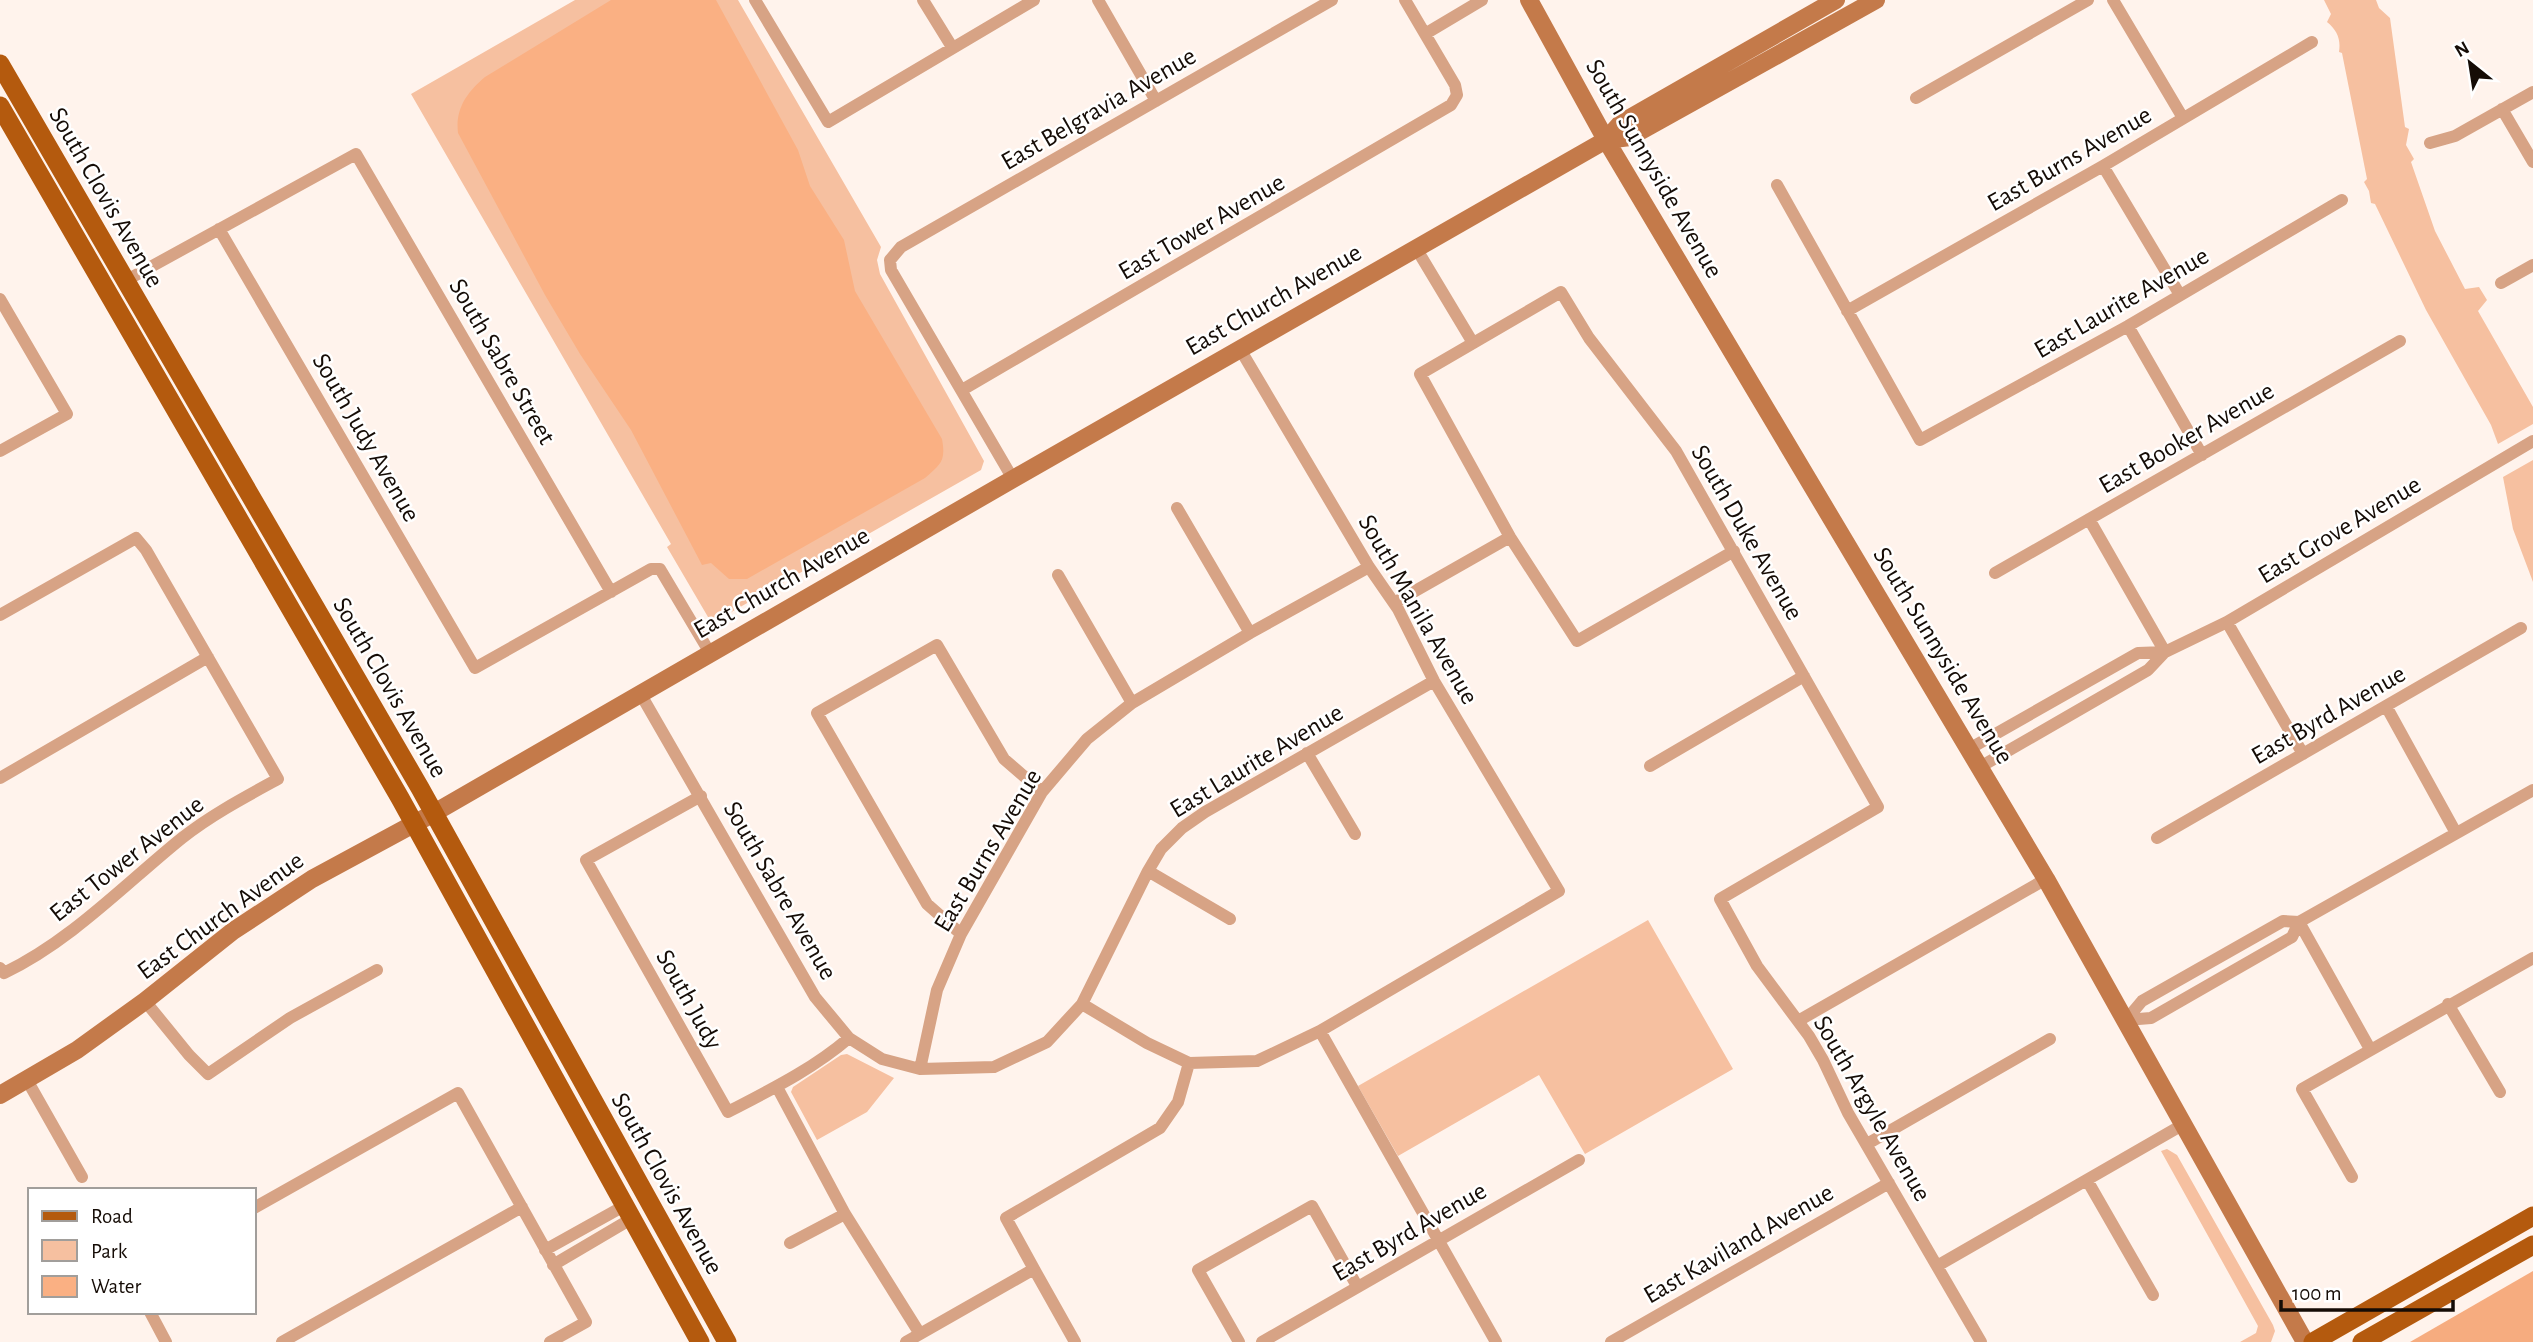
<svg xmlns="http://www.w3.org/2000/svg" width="2533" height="1342" font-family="'Alegreya Sans',sans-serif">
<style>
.green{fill:#f6c0a0}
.forest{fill:#f6ac7f}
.water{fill:#fab083}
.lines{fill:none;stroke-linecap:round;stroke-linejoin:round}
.street{stroke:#d7a385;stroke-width:12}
.secondary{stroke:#c47a4a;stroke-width:18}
.primary{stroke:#b45a0e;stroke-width:19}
.labels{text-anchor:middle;stroke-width:5;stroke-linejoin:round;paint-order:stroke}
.street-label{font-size:26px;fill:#150c06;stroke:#fff}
</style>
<rect width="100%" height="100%" fill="#fff3ec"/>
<!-- green -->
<path class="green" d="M575 0H738L881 247 877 260 880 274 984 461 981 470 719 619 708 617 667 547 671 544 411 94Z
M2324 0H2376L2379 8 2390 18 2405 127 2409 129 2406 145 2414 159 2411 162 2435 231 2465 289 2479 287 2487 300 2478 311 2533 407V424L2498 444 2491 425 2426 310 2375 204 2371 203 2369 191 2364 182 2367 179 2342 53 2339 52C2341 39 2337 30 2327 22L2331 14Z
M2533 460V582L2513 529 2503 477Z
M1648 920 1733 1069 1585 1154 1539 1075 1398 1156 1358 1086Z
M847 1054 894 1078 867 1112 817 1140 791 1092 793 1087 841 1055Z
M2167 1149 2177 1155 2273 1325 2275 1331 2271 1342H2240L2256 1333 2258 1326 2161 1151Z"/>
<!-- forest -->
<path class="forest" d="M2533 1271V1342H2410Z"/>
<!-- water -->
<path class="water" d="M611 0H716L798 150 810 186 844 240 855 291 942 439C946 461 941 464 925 478L747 579H729L711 563 702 565 631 430 580 354 545 295 458 133C455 109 467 92 485 77Z"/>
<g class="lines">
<!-- street -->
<path class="street" d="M755 0 828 122 1034 0
M923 0 952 47
M1098 0 1156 101
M2113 0 2183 118
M1425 34 1482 0
M1916 98 2088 0
M2502 109 2533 162
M2430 143 2455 136 2533 92
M2103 166 2180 295
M1777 185 1920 440 2128 326 2342 200
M219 229 475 668 651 569H660L710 653
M1416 248 1473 343
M125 281 356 154 611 592
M2501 283 2533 265
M0 299 67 414 0 451
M1847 311 2103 166 2312 42
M2128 326 2202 455
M962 390 1451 105 1457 95 1455 85 1405 0
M1013 479 891 270 890 260 901 247 1332 0
M1177 508 1250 633
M2089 519 2165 652 2227 622 2533 441
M1734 551 1577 641 1510 537 1420 374 1561 292 1589 338 1676 451 1878 807 1720 899 1757 966 1809 1036 1823 1060 1848 1113 1981 1342
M1995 573 2400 341
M1058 575 1132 703
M1394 603 1510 537
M0 615 136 538 146 550 278 779C245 797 211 815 182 838 125 884 71 941 4 973L0 968
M2227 622 2303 754
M640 693 815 997 849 1038 882 1059 920 1069 994 1067 1047 1042 1082 1004 1148 871 1161 849 1182 828 1205 812 1434 681
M2386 706 2456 833
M1969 749 2138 653 2165 652 2148 670 1980 767
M1307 753 1355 834
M1650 766 1804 676
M0 778 208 657
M701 796 586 860 728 1112C770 1090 813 1069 849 1038
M2157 838 2521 628
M1148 871 1230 919
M2299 922 2370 1049
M961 934 927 904 817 713 937 645 1004 759 1042 792
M145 1001 189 1055 208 1074 290 1018 377 970
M1082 1004 1147 1043 1189 1063 1257 1061 1320 1031 1559 891 1434 681 1398 609 1369 567 1240 349
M2448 1004 2500 1092
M2126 1020 2142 1001 2283 921 2299 922 2533 790
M2126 1020 2151 1018 2292 937 2299 922
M1798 1021 2046 879
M1320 1031 1496 1342
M920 1069 937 990 961 934 1042 792 1087 739 1132 703 1250 633 1369 567
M27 1080 82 1177
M777 1087 845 1214 920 1334
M1867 1144 2050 1039
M2352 1177 2302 1089 2533 958
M2087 1180 2153 1295
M254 1208 458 1093 586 1322 550 1342
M790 1243 845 1214
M545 1250 624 1206
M553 1265 631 1219
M1937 1266 2184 1124
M1034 1269 1075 1342
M150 1312 166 1342
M282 1342 522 1207
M906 1342 1034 1269 1006 1218 1160 1128 1178 1102 1189 1063
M1239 1342 1198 1270 1312 1206 1357 1286
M1262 1342 1579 1160
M1611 1342 1889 1183"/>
<!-- secondary -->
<path class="secondary" d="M1529 0 1606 140 2046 879 2305 1342
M1606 140 1630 137 1876 0
M0 1095 77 1050 145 1001 233 931 312 879 434 813 1013 479 1606 140 1621 123 1836 0"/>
<!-- primary -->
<path class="primary" d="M0 64 420 788 727 1342
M0 106 400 798 700 1342
M2313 1342 2533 1216
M2362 1342 2533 1245"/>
</g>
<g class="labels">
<!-- street labels -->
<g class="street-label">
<text transform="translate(1098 108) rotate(-30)" y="9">East Belgravia Avenue</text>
<text transform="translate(2069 158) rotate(-30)" y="9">East Burns Avenue</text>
<text transform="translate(1655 168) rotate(60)" y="9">South Sunnyside Avenue</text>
<text transform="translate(107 197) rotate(60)" y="9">South Clovis Avenue</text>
<text transform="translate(1201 226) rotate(-30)" y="9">East Tower Avenue</text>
<text transform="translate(1273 299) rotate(-30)" y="9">East Church Avenue</text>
<text transform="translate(2121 302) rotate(-30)" y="9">East Laurite Avenue</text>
<text transform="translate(503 361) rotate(60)" y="9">South Sabre Street</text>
<text transform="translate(367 437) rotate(60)" y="9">South Judy Avenue</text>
<text transform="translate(2186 437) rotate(-30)" y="9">East Booker Avenue</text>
<text transform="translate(2339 529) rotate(-31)" y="9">East Grove Avenue</text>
<text transform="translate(1748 532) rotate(60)" y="9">South Duke Avenue</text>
<text transform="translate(781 582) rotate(-30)" y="9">East Church Avenue</text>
<text transform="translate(1419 609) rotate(60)" y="9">South Manila Avenue</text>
<text transform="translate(1944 655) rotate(59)" y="9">South Sunnyside Avenue</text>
<text transform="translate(391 687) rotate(60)" y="9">South Clovis Avenue</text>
<text transform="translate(2328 714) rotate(-30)" y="9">East Byrd Avenue</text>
<text transform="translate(1256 760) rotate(-31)" y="9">East Laurite Avenue</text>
<text transform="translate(987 850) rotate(-59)" y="9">East Burns Avenue</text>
<text transform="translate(126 858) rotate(-38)" y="9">East Tower Avenue</text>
<text transform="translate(781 890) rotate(60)" y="9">South Sabre Avenue</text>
<text transform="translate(220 915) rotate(-36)" y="9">East Church Avenue</text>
<text transform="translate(690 999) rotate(61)" y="9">South Judy</text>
<text transform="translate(1873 1108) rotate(60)" y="9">South Argyle Avenue</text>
<text transform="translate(668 1183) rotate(61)" y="9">South Clovis Avenue</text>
<text transform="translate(1409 1231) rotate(-30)" y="9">East Byrd Avenue</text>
<text transform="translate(1738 1243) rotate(-30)" y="9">East Kaviland Avenue</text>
</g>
</g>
<!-- legend -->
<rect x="28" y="1188" width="228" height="126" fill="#ffffff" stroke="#a19e9b" stroke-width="2"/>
<rect x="42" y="1211" width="35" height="10" fill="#b45a0e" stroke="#a19e9b" stroke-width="2"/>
<text x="91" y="1223" font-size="21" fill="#150c06">Road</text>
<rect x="42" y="1240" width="35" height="21" fill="#f6c0a0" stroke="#a19e9b" stroke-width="2"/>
<text x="91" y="1258" font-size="21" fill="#150c06">Park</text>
<rect x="42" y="1276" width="35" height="21" fill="#fab083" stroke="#a19e9b" stroke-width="2"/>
<text x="91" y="1293" font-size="21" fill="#150c06">Water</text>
<!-- north arrow -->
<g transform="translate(2470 63) rotate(330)" stroke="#ffffff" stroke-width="5" paint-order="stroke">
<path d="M0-5L12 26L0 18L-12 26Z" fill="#150c06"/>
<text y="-10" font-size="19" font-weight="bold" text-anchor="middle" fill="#150c06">N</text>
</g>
<!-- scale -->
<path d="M2281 1300v10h172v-10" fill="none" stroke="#150c06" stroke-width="3.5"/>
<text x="2292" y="1300" font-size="21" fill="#150c06" stroke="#ffffff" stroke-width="5" paint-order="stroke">100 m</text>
</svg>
